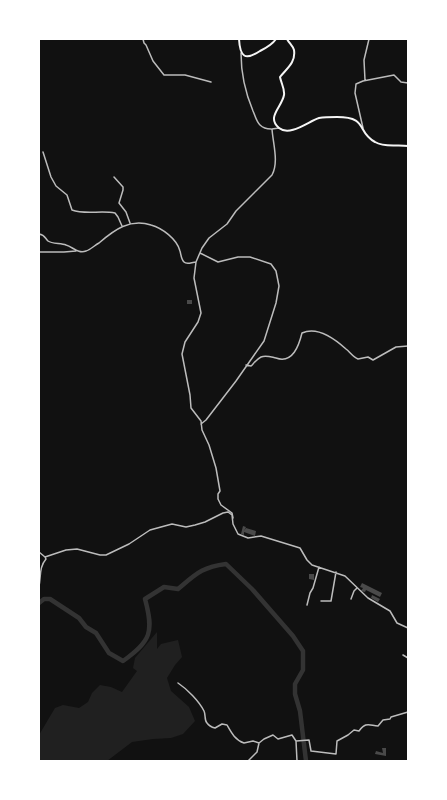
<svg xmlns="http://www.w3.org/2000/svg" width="447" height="800" font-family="Overpass,sans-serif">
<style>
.green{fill:#202020}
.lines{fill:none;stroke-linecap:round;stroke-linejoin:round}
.river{stroke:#333;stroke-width:4.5}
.building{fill:#4a4a4a}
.minor{stroke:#bcbcbc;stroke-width:1.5}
.secondary{stroke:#f5f5f5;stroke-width:2}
</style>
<rect width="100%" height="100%" fill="#111"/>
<!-- green -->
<path class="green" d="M157 632V649L161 644 178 640 182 657 175 665 167 678 171 691 189 707 195 721 183 734 171 738 153 739 132 742 107 761H39V735L55 708 63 705 79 708 88 702 92 693 100 685 111 687 122 692 137 671 133 668 135 658Z"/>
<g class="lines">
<!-- river -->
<path class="river" d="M39 603 44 599H50L79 618 86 627 96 633 109 653 123 661C151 641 154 632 145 599L164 587 178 589C196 574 202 567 226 564L252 589 293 636 303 651V670L295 684V694L300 711 306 761"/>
</g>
<!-- building -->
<path class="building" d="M187 300H192V304H187Z
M243 526 246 527 244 531 246 528 256 531 255 536 244 532V535L241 534Z
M309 574H314V580L309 579Z
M362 583 382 593 380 597 366 590 365 592 361 591 363 588 360 587Z
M372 595 380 599 378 602 371 598Z
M382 748H386V756L375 754 376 751 383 753Z"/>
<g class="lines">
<!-- minor -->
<path class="minor" d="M143 39 144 43 146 45 153 61 164 75H185L211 82
M241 53C241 73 245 92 253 111 255 115 256 121 260 125 263 128 267 129 271 129
M365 80 364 60 369 39
M363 128 355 93 356 84 363 81 394 75 401 82 408 83
M43 152 51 177 56 186 67 195 72 210C85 215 101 210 115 213L118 217 122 226
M114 177 123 187V190L119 203 126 212 130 223
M39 234C45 235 45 238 48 241 52 244 61 243 66 245 73 247 78 254 86 251 90 250 95 245 99 243 114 230 130 218 151 225 162 228 177 239 180 251 181 254 181 259 184 262 187 265 192 262 196 262
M39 252H64L76 251
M200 253 218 262 238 257H250L271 264 276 271 279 286 276 303 264 341 236 381 206 420 201 424
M246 365 251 366C254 363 257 359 261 357 266 355 271 357 276 358 293 364 299 345 302 333 317 326 335 339 346 349 350 352 353 357 358 359L368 357 373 360 396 347 408 346
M233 518 232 513 221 505 218 499V494L220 491 216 468 209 445 202 430 201 421 191 408 190 395 182 354 185 342 198 322 201 313 194 278 196 262 202 248 209 238 227 224 236 211 272 175C279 162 273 144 272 129L279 128
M39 552 45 557 66 550 77 549 100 555H106L129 544 150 530 172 524 186 527 195 525 205 522 223 513 228 512 232 515 233 524 238 534 248 538 261 536 300 548 307 560 312 565 345 576 368 598 390 611 397 623 408 628
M39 586C41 577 39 567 46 559L45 557
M351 599 354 591 357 588
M321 601H331L336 572
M307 605 310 593 313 588 319 567
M403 655 408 658
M178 683C187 689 199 701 204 711 206 715 204 720 207 723 209 726 211 727 215 728L222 724 227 725C231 732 235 740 244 743L253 741 259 743 264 739 273 735 278 739 292 735 296 741 309 740 311 751 336 754 337 741 348 735 354 730 359 731C366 722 368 725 378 726L383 720 390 719 391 717 408 712
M296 741 297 761
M248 761 257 752 259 743"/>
<!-- secondary -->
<path class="secondary" d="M239 39C240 57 245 61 260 51 266 48 272 45 276 39
M287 39C289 43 293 46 294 50 296 63 286 69 280 77 281 83 285 89 284 95 282 107 266 117 279 128 290 137 309 121 319 118 325 117 331 117 337 117 369 117 356 132 375 142 385 148 397 144 408 146"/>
</g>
<!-- border -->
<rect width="447" height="800" fill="none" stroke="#ffffff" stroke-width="80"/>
</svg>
